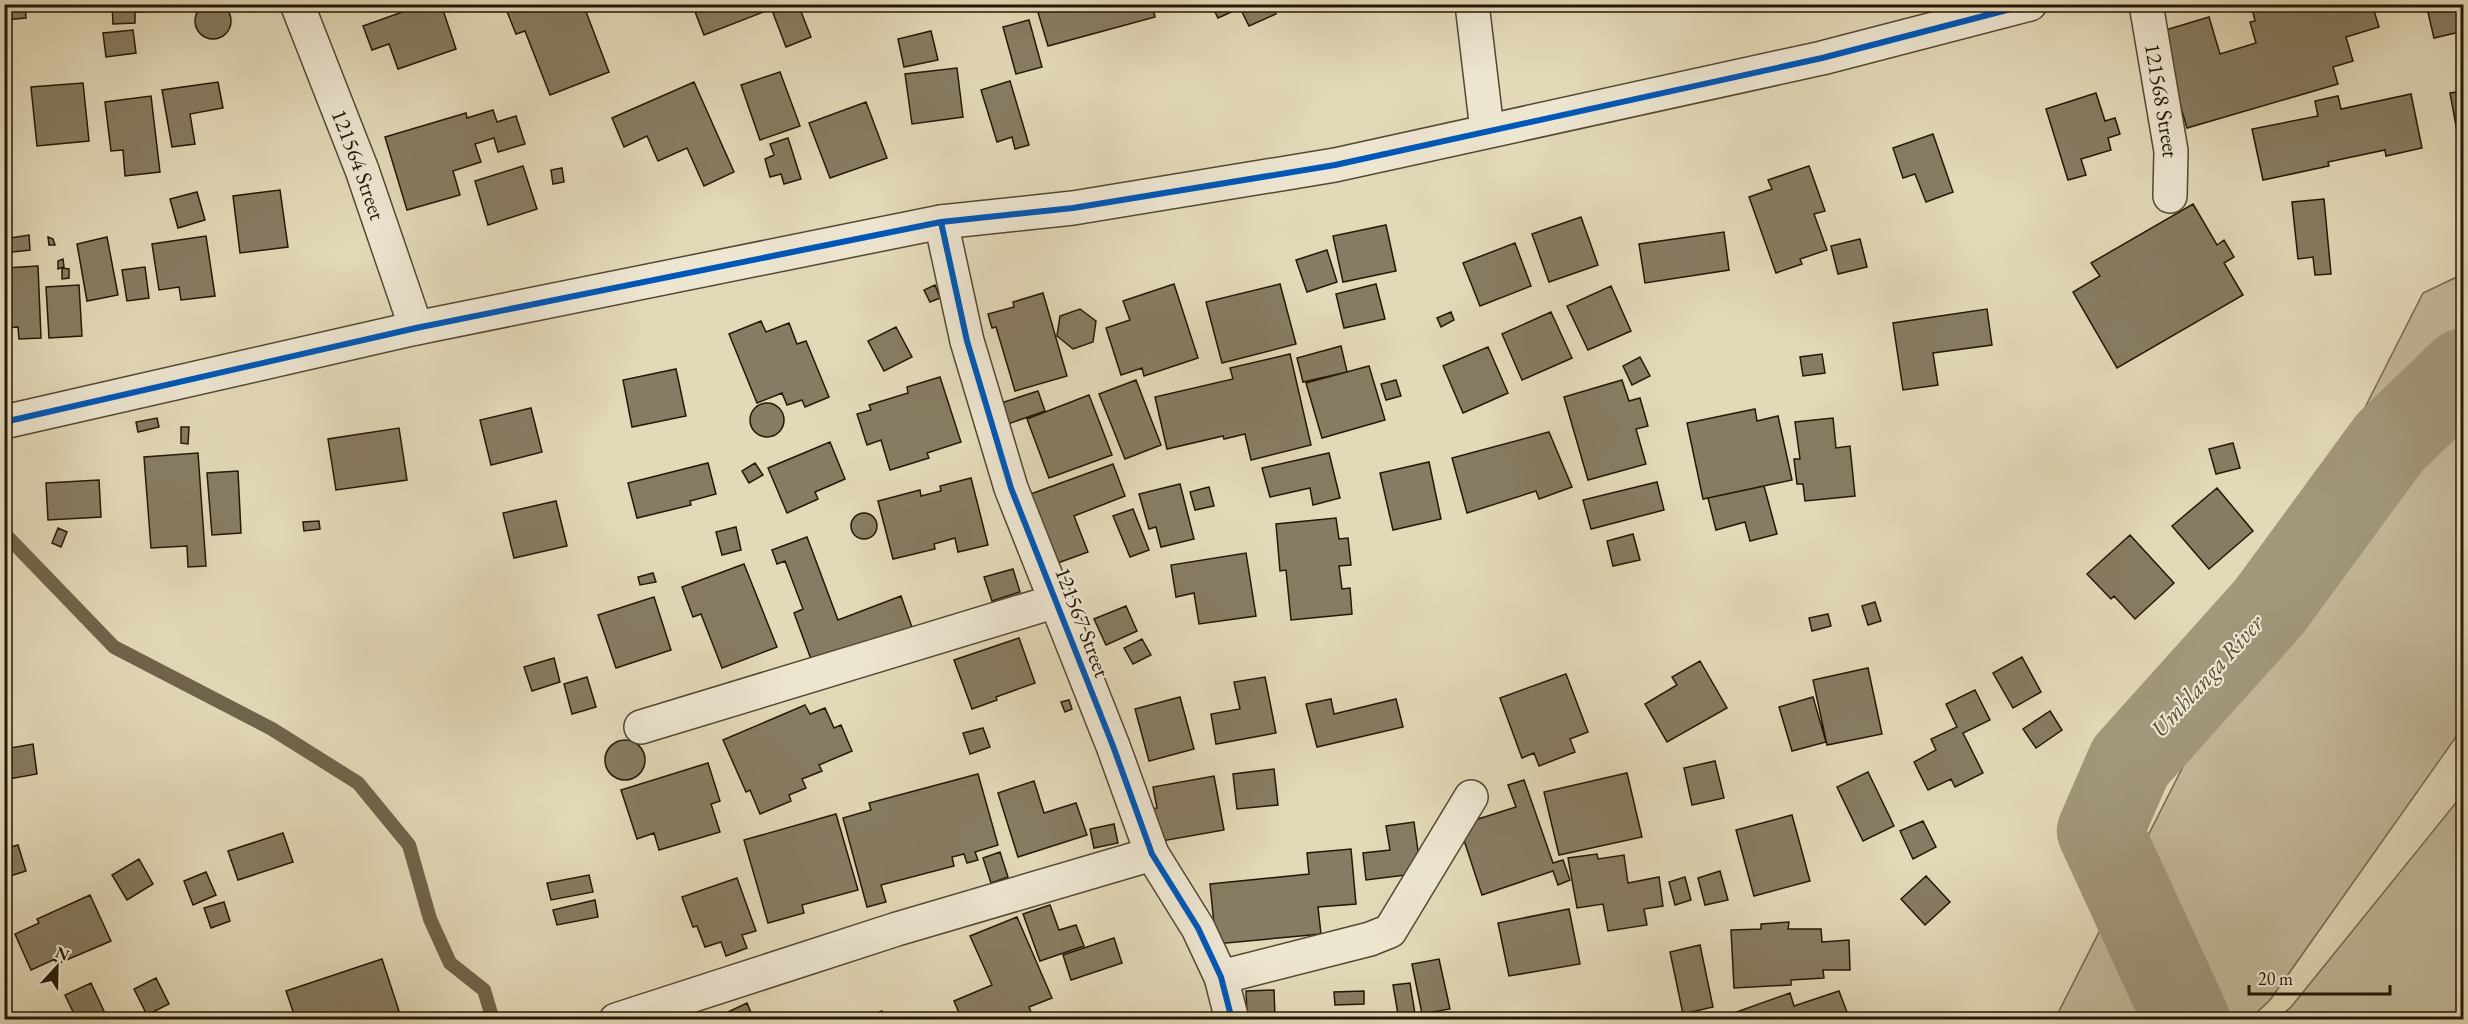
<svg xmlns="http://www.w3.org/2000/svg" width="2468" height="1024" font-family="'EB Garamond',serif">
<style>
.green{fill:#c3b89a;stroke:#746850;stroke-width:1.5}
.lines{fill:none;stroke-linecap:round;stroke-linejoin:round}
.stream{stroke:#70644c;stroke-width:14}
.river{stroke:#a2977b;stroke-width:86}
.building{fill:#877c63;stroke:#241806;stroke-width:1.5}
.minor-casing{stroke:#544832;stroke-width:36}
.tertiary-casing{stroke:#544832;stroke-width:36}
.minor{stroke:#ede6d1;stroke-width:33}
.tertiary{stroke:#ede6d1;stroke-width:33}
.cycleway-casing{stroke:#ede6d1;stroke-width:10}
.cycleway{stroke:#0057b8;stroke-width:6}
.labels{text-anchor:middle;stroke-width:4.5;stroke-linejoin:round;paint-order:stroke}
.street-label{font-size:22px;fill:#241806;stroke:#ede6d1}
.water-label{font-size:24px;font-style:italic;fill:#564b35;stroke:#ede6d1}
</style>
<rect width="100%" height="100%" fill="#e3d9b8"/>
<filter id="stains"><feTurbulence type="fractalNoise" baseFrequency=".00333" numOctaves="4"/><feColorMatrix values="0 0 0 0 .2 0 0 0 0 .09 0 0 0 0 .02 0 0 0 .5 -.17"/></filter>
<radialGradient id="worn" r=".72"><stop offset=".6" stop-color="#630" stop-opacity="0"/><stop offset="1" stop-color="#630" stop-opacity=".3"/></radialGradient>
<!-- green -->
<path class="green" d="M2463 274V727L2270 1000 2250 1019H2055L2423 293Z
M2463 794V1019H2277L2291 1007Z"/>
<g class="lines">
<!-- stream -->
<path class="stream" d="M4 533 114 647 272 729 358 783 409 845 430 919 450 963 484 990 493 1020"/>
<!-- river -->
<path class="river" d="M2187 1020 2100 831 2130 762 2269 607 2390 442 2464 371"/>
</g>
<!-- building -->
<path class="building" d="M195 21a18 18 0 1 1 36 0a18 18 0 1 1-36 0Z
M4 4H25L26 18 4 20Z
M37 4H95V5L38 10Z
M112 4H171V11L135 12V23L113 24Z
M425 4H441L456 49 398 69 389 44 372 50 363 26Z
M504 4H583L609 72 550 95 525 31 516 34Z
M692 4H784L704 35Z
M793 4H798L811 37 786 47 773 13Z
M1052 4H1152L1155 17 1048 46 1037 9Z
M1211 4H1271L1276 14 1249 26 1240 8 1218 18Z
M2251 4H2278L2280 12 2307 4H2325L2327 11 2347 4H2372L2379 27 2346 37 2353 61 2333 67 2338 84 2187 128 2159 32 2209 17 2220 54 2256 43 2250 22 2255 21Z
M2426 4H2458L2464 31 2434 38Z
M1029 20 1042 67 1016 74 1003 27Z
M133 30 136 53 106 57 103 33Z
M931 31 938 60 904 67 898 39Z
M957 68 963 117 912 124 905 74Z
M780 72 800 126 760 140 741 85Z
M1010 81 1029 145 1015 149 1012 137 997 142 981 90Z
M218 82 223 108 190 114 195 144 172 147 162 90Z
M694 82 734 172 704 186 687 148 658 161 647 136 624 147 612 118Z
M83 83 89 141 37 146 31 87Z
M2464 91V141L2459 142 2450 93Z
M2096 93 2105 121 2115 118 2120 134 2108 138 2111 150 2081 159 2086 175 2068 180 2046 109Z
M2411 94 2422 148 2386 156 2385 150 2328 162 2329 166 2263 180 2252 129 2318 116 2315 101 2338 96 2341 109Z
M151 96 160 172 125 176 123 150 111 151 105 102Z
M866 102 887 158 830 178 809 123Z
M493 110 497 122 516 116 525 144 498 152 494 138 475 144 481 162 453 171 460 195 407 210 385 137 466 113 467 118Z
M1933 134 1953 192 1926 202 1915 174 1903 178 1893 148Z
M788 138 801 179 784 184 781 174 770 177 765 159 774 155 770 144Z
M523 166 537 209 488 225 475 181Z
M1809 166 1825 211 1814 214 1827 250 1800 259 1802 264 1776 273 1749 197 1772 189 1768 180Z
M562 168 564 182 553 184 551 170Z
M280 190 288 247 240 253 233 196Z
M197 192 205 220 178 228 170 199Z
M2324 199 2331 274 2315 275 2313 257 2298 259 2292 202Z
M2193 204 2217 245 2224 240 2234 257 2224 263 2243 295 2117 368 2073 292 2100 276 2091 263Z
M1581 217 1598 265 1549 282 1532 234Z
M1386 225 1396 271 1343 282 1333 236Z
M1724 232 1729 270 1645 283 1639 244Z
M29 235 30 250 4 253V239Z
M206 236 215 296 181 300 179 287 159 290 152 244Z
M48 237 53 239 55 245H49Z
M107 237 118 295 87 301 77 244Z
M1860 239 1867 267 1838 274 1831 246Z
M1515 243 1531 286 1480 306 1463 263Z
M1327 250 1337 282 1307 292 1296 260Z
M63 259 64 267 58 269V261Z
M38 266 41 338 19 339 18 327 4 328V268Z
M145 267 149 298 127 301 122 270Z
M62 268 69 269V278L62 279Z
M1174 284 1198 358 1144 376 1142 368 1121 375 1106 328 1130 320 1123 301Z
M1280 284 1296 344 1222 363 1206 302Z
M1376 284 1385 319 1344 328 1336 294Z
M79 285 82 336 49 338 46 287Z
M935 285 940 298 930 302 924 290Z
M1611 286 1631 331 1588 350 1567 306Z
M1043 293 1067 376 1015 391 996 327 992 328 988 314 1014 307 1013 302Z
M1080 309 1096 321 1093 342 1073 349 1057 336 1060 316Z
M1987 309 1992 345 1933 353 1938 385 1903 390 1893 323Z
M1451 312 1454 320 1441 327 1437 318Z
M1551 312 1572 358 1522 380 1502 334Z
M761 321 766 332 789 323 797 344 806 341 829 397 805 407 802 400 787 405 782 393 757 403 729 334Z
M896 327 912 357 884 371 868 341Z
M1341 346 1347 372 1303 382 1297 358Z
M1488 347 1508 393 1463 413 1443 366Z
M1290 354 1311 445 1251 460 1245 434 1224 439 1223 436 1167 449 1155 397 1233 379 1230 368Z
M1822 354 1825 373 1803 376 1800 357Z
M1640 357 1650 376 1632 385 1623 366Z
M1369 366 1385 420 1322 438 1306 383Z
M676 369 686 416 632 427 623 380Z
M940 377 961 442 927 453 929 458 890 470 881 440 867 445 857 414 871 410 869 405 908 393 907 387Z
M1136 380 1161 445 1125 459 1099 394Z
M1396 380 1401 396 1386 400 1381 384Z
M1622 380 1629 401 1640 398 1648 426 1636 429 1646 464 1588 480 1564 397Z
M1038 391 1045 411 1005 425 998 404Z
M1089 395 1112 455 1049 478 1027 419Z
M750 420a17 17 0 1 1 34 0a17 17 0 1 1-34 0Z
M531 408 542 452 491 465 480 420Z
M1755 409 1757 421 1778 416 1792 480 1703 499 1687 423Z
M157 418 159 427 138 432 136 422Z
M1833 418 1836 448 1850 446 1855 496 1805 501 1803 484H1797L1794 459H1800L1795 422Z
M181 427H189L188 444 181 443Z
M399 428 407 480 336 490 328 439Z
M1549 432 1572 487 1539 499 1536 491 1467 513 1452 458Z
M830 442 845 479 815 492 818 499 787 513 768 468Z
M2233 443 2240 468 2216 474 2209 449Z
M198 453 206 566 188 567 187 546 151 548 144 457Z
M1329 453 1340 498 1313 505 1310 488 1270 497 1262 468Z
M1429 462 1441 519 1393 530 1380 473Z
M708 463 716 494 690 501 691 505 637 518 628 483Z
M755 463 763 475 749 483 742 471Z
M1113 464 1125 496 1074 516 1088 552 1055 564 1028 495Z
M238 471 241 533 212 535 207 473Z
M971 478 988 545 958 552 955 538 934 544 935 549 893 559 878 501 920 490 921 496 941 491 940 486Z
M99 480 101 517 48 520 46 483Z
M1657 482 1664 510 1591 529 1583 500Z
M1180 484 1194 539 1161 547 1156 527 1149 529 1139 494Z
M1764 486 1777 534 1750 541 1745 522 1716 530 1708 498Z
M1209 487 1214 506 1195 510 1190 492Z
M2217 488 2253 531 2209 569 2172 526Z
M556 501 567 546 514 558 503 513Z
M1133 509 1149 550 1130 557 1113 516Z
M851 526a13 13 0 1 1 26 0a13 13 0 1 1-26 0Z
M1336 518 1339 539 1348 538 1351 565 1339 566 1342 589 1350 588 1352 614 1291 620 1286 570 1280 571 1276 524Z
M319 521 320 529 304 531 303 522Z
M736 527 741 550 722 555 716 532Z
M58 528 67 532 61 547 52 543Z
M1633 534 1640 560 1613 566 1607 541Z
M2130 535 2174 583 2135 619 2114 596 2111 599 2087 574Z
M807 537 838 620 901 596 914 633 815 670 794 613 803 609 785 561 777 564 772 550Z
M1246 553 1256 616 1199 624 1194 593 1176 597 1171 565Z
M744 564 777 647 722 668 701 614 693 617 682 587Z
M1013 569 1020 592 992 601 984 577Z
M653 573 656 582 640 585 638 577Z
M654 597 671 650 616 668 598 615Z
M1875 602 1881 621 1868 625 1862 606Z
M1126 606 1137 631 1106 645 1094 619Z
M1828 614 1831 626 1812 631 1809 618Z
M1019 638 1035 683 996 697 997 700 972 709 954 660Z
M1142 639 1151 655 1133 664 1124 648Z
M2022 657 2041 692 2013 708 1993 673Z
M554 658 560 682 532 691 524 667Z
M1700 661 1727 708 1667 742 1645 704 1677 685 1672 677Z
M1868 668 1882 734 1827 745 1813 680Z
M1566 674 1588 732 1570 739 1575 752 1539 766 1534 753 1522 758 1500 698Z
M587 677 596 707 572 714 564 684Z
M1265 677 1276 733 1216 744 1211 714 1240 709 1234 682Z
M1975 690 1990 720 1963 733 1983 773 1955 787 1951 779 1928 790 1914 762 1936 750 1931 739 1957 727 1946 704Z
M1180 697 1194 749 1149 761 1135 709Z
M1813 697 1826 742 1792 751 1779 707Z
M1331 699 1334 714 1396 699 1403 727 1317 747 1306 704Z
M1069 700 1072 709 1065 712 1061 702Z
M805 705 810 714 825 708 834 728 841 725 852 751 819 765 822 771 802 779 806 788 789 795 791 801 760 814 750 790 746 792 723 740Z
M2050 711 2062 730 2036 748 2023 729Z
M983 728 990 747 970 754 963 733Z
M605 760a20 20 0 1 1 40 0a20 20 0 1 1-40 0Z
M33 744 37 774 9 779 4 749Z
M1715 761 1724 798 1692 805 1684 768Z
M708 763 720 801 711 804 720 832 659 850 654 833 637 839 621 790Z
M1274 769 1278 805 1237 809 1233 774Z
M1868 772 1894 826 1863 841 1837 787Z
M1627 773 1642 837 1559 855 1544 792Z
M978 774 998 845 975 852 978 860 967 863 964 854 952 857 954 866 881 885 886 902 867 907 843 818 871 810 869 803Z
M1214 776 1224 830 1162 841 1146 810 1157 808 1153 787Z
M1524 780 1553 863 1563 860 1570 880 1558 885 1553 871 1482 895 1459 825 1516 807 1508 785Z
M1034 781 1044 813 1076 803 1087 835 1018 857 998 793Z
M836 814 858 890 802 905 804 913 768 923 744 840Z
M1792 815 1810 881 1754 896 1736 830Z
M1923 821 1936 847 1913 859 1900 831Z
M1414 822 1421 873 1366 880 1363 853 1390 850 1386 826Z
M1114 824 1118 843 1094 848 1090 829Z
M283 833 293 862 238 880 228 851Z
M18 845 26 871 4 878V849Z
M1351 849 1356 904 1318 907 1321 934 1216 944 1210 884 1309 874 1307 853Z
M1000 852 1008 877 991 883 983 858Z
M1597 854 1598 859 1624 855 1628 883 1659 877 1663 906 1644 909 1647 925 1608 931 1603 904 1577 908 1568 858Z
M139 859 153 884 127 900 112 875Z
M1720 871 1728 900 1705 905 1698 878Z
M206 872 216 895 193 905 184 881Z
M589 875 593 892 551 900 547 883Z
M1926 876 1950 902 1925 925 1901 899Z
M1685 877 1691 900 1675 905 1669 882Z
M737 878 756 931 742 935 747 948 726 956 721 942 705 947 697 926 693 927 682 897Z
M90 895 111 941 57 964 55 959 31 970 15 934 39 923 37 919Z
M595 900 598 917 557 925 553 910Z
M224 902 230 921 211 928 204 908Z
M1050 905 1059 930 1076 925 1084 946 1040 961 1023 914Z
M1569 909 1580 964 1509 976 1498 923Z
M1017 917 1052 998 1029 1007 1034 1020H1006L1004 1015 993 1020H962L954 1001 992 985 970 936Z
M1789 922 1788 929H1821L1822 942 1849 940 1850 970H1823L1824 978 1791 980V985L1734 988 1731 930 1761 929V924Z
M1114 938 1122 963 1071 980 1063 955Z
M1700 945 1713 1007 1683 1014 1670 952Z
M382 959 399 1011 374 1020H296L286 991Z
M1439 959 1450 1009 1422 1014 1412 964Z
M156 978 169 1004 147 1015 134 989Z
M91 983 108 1020H77L65 995Z
M1410 983 1416 1020H1384L1383 1016 1398 1014 1393 985Z
M1274 990 1275 1017 1247 1018 1246 991Z
M1364 991V1004L1335 1005 1334 992Z
M1839 991 1850 1020H1733L1731 1014 1790 993 1794 1006Z
M747 1003 754 1020H713V1019Z
M882 1011 886 1020H856Z
M556 1015 557 1020H537Z"/>
<g class="lines">
<!-- minor casing -->
<g class="minor-casing">
<g id="minor">
<path id="s1" d="M297 4 362 170 416 328"/>
<path d="M1472 4 1487 130"/>
<path id="s2" d="M2146 4 2171 151 2170 196"/>
<path d="M941 222 967 341 1011 488 1113 746 1152 854 1198 928 1221 977 1232 1020"/>
<path d="M641 727 1056 601"/>
<path d="M1221 977 1370 939 1390 931 1471 797"/>
<path d="M616 1020 897 929 1152 854"/>
</g>
</g>
<!-- tertiary casing -->
<g class="tertiary-casing">
<path id="tertiary" d="M4 422 416 328 941 222 1073 208 1335 165 1822 58 2030 4"/>
</g>
<!-- minor -->
<use href="#minor" class="minor"/>
<!-- tertiary -->
<use href="#tertiary" class="tertiary"/>
<!-- cycleway casing -->
<g class="cycleway-casing">
<path id="cycleway" d="M941 222 967 341 1011 488 1113 746 1152 854 1198 928 1221 977 1232 1020
M4 422 416 328 941 222 1073 208 1335 165 1822 58 2030 4"/>
</g>
<!-- cycleway -->
<use href="#cycleway" class="cycleway"/>
</g>
<g class="labels">
<!-- street labels -->
<g class="street-label">
<text dy="8" stroke="none"><textPath href="#s2" startOffset="98">121568 Street</textPath></text>
<text dy="8" stroke="none"><textPath href="#s1" startOffset="172">121564 Street</textPath></text>
<text transform="translate(1083 622) rotate(69)" y="8">121567 Street</text>
</g>
<!-- water labels -->
<g class="water-label">
<text transform="translate(2207 676) rotate(-48)" y="8">Umhlanga River</text>
</g>
</g>
<!-- margin -->
<rect width="2468" height="1024" fill="none" stroke="#e3d9b8" stroke-width="24"/>
<rect x="6" y="6" width="2456" height="1012" fill="none" stroke="#241806" stroke-width="3"/>
<rect x="12" y="12" width="2444" height="1000" fill="none" stroke="#241806" stroke-width="1.5"/>
<!-- north arrow -->
<g transform="translate(57 967) rotate(22)" stroke="#ede6d1" stroke-width="4.5" paint-order="stroke">
<path d="M0-4.5L10 22L0 15L-10 22Z" fill="#241806"/>
<text y="-9" font-size="16" font-weight="bold" text-anchor="middle" fill="#241806">N</text>
</g>
<!-- scale -->
<path d="M2249 985v9h141v-9" fill="none" stroke="#241806" stroke-width="3"/>
<text x="2258" y="985" font-size="18" fill="#241806" stroke="#ede6d1" stroke-width="4.5" paint-order="stroke">20 m</text>
<rect width="100%" height="100%" filter="url(#stains)"/>
<rect width="100%" height="100%" fill="url(#worn)"/>
</svg>
